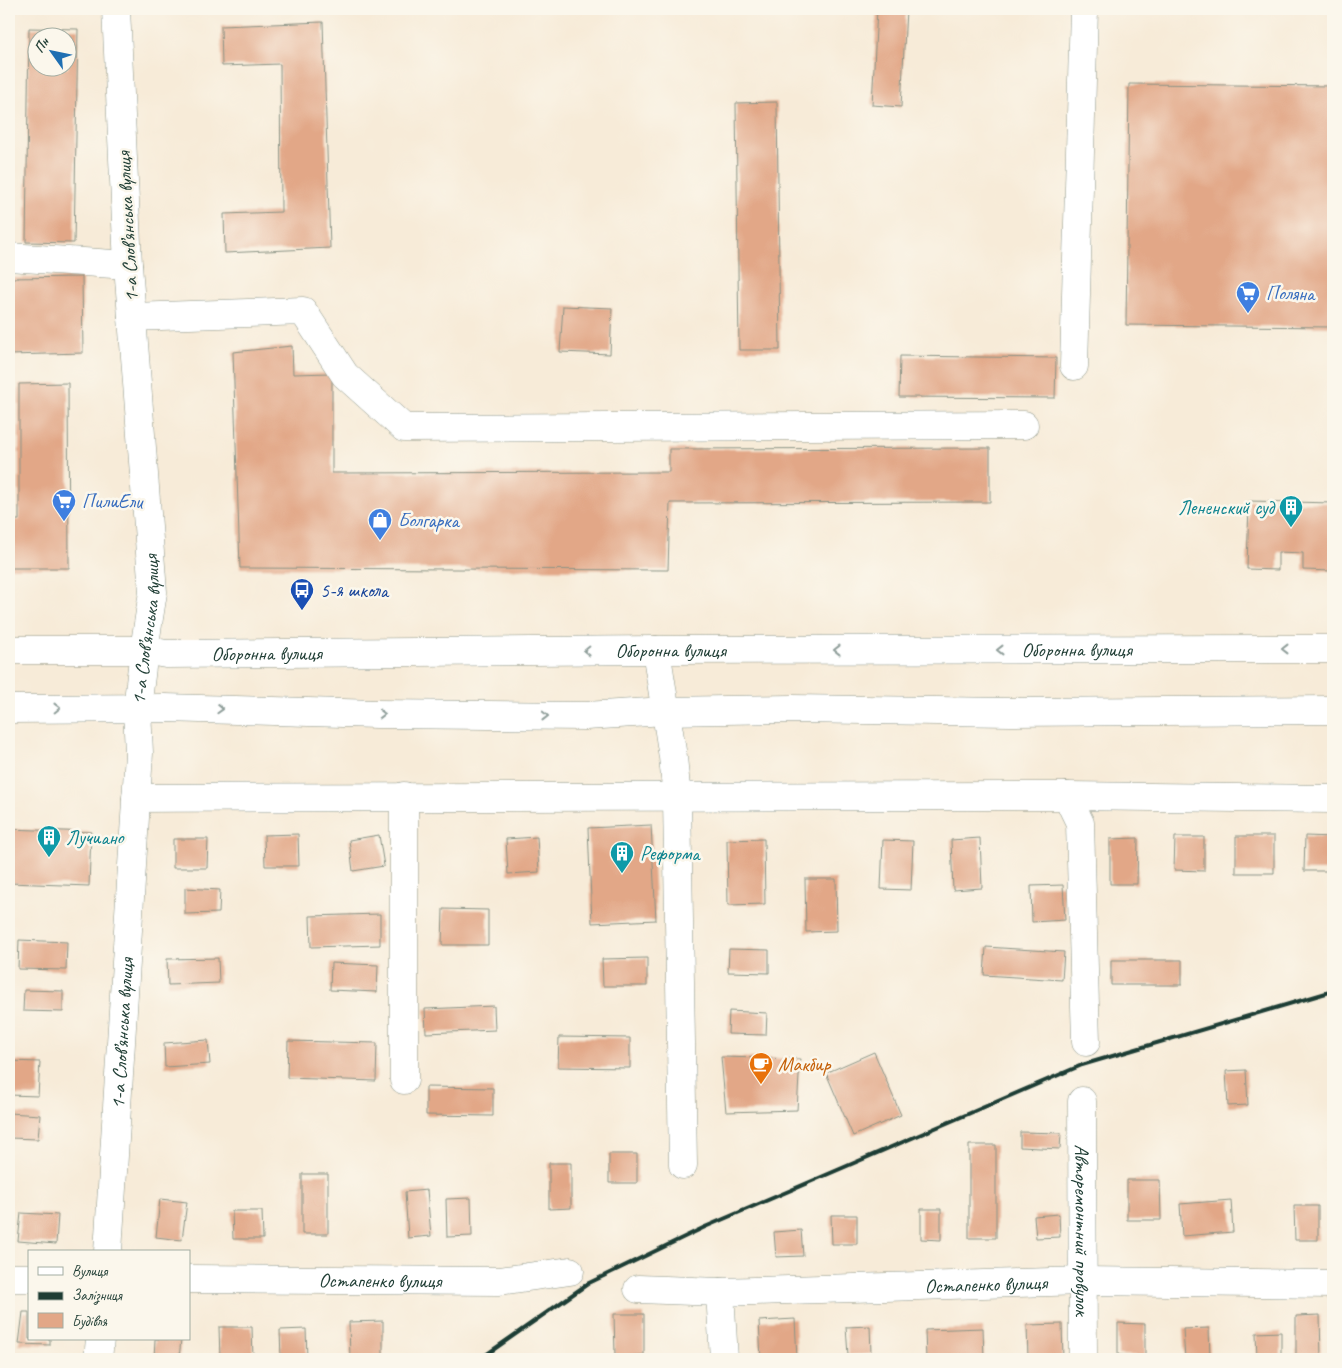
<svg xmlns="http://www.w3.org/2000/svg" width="1342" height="1368" font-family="Caveat,sans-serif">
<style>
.building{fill:#e2a787;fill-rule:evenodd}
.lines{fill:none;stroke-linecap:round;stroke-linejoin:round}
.minor-casing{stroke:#8b9486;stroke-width:29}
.major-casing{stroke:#8b9486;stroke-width:29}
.minor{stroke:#fff;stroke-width:28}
.major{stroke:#fff;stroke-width:28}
.rail{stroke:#1f3d34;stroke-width:4}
.oneway{stroke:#8f9e9a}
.labels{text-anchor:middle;stroke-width:5;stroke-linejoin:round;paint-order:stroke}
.street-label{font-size:20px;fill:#1f3d34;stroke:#fbf7ec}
.shop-label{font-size:20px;fill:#366cbe;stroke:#fbf7ec;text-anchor:start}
.culture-label{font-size:20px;fill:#0d838f;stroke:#fbf7ec;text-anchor:start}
.transit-label{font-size:20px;fill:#164399;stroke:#fbf7ec;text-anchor:start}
.food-label{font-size:20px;fill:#c56008;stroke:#fbf7ec;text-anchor:start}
</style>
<rect width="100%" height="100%" fill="#fbf7ec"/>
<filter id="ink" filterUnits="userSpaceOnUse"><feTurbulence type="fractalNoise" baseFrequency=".02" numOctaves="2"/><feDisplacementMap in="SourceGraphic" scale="10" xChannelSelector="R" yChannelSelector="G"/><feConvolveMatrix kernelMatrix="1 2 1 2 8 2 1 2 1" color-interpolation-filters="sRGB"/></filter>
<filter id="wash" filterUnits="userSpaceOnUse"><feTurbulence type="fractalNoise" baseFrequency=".0096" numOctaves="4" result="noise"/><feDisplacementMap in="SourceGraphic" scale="20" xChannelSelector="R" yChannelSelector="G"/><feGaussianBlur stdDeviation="1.12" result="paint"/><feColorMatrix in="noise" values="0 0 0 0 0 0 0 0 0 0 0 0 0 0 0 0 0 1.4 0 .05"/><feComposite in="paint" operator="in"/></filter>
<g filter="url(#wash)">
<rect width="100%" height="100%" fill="#f7ebd8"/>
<g id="blocks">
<!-- building -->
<path class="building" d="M877 9H906L901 107 872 105Z
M323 22 330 248 225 253 224 214 281 212 280 64 222 66 221 26Z
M29 28 78 29 74 243 26 242ZM38 38H68V68H38Z
M1129 84 1333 86V327L1126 325Z
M777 102 780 350H739L736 103Z
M82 277 83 353 9 355V278Z
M563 306 612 308 610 354 560 352Z
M292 346 293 374 332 373V473L669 472V449L990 448V502L670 503 668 570 240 568 233 352Z
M900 356 1056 358 1055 398 899 397Z
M68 383 69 568H9V520H19V384Z
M1249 501 1333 503V571L1303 570V553L1278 552V570L1247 569Z
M651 825 656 920 592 923 588 828Z
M9 829 91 832 89 886 9 883Z
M298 834 299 866H265L264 835Z
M379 835 384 866 353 871 349 840Z
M1236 836H1274V873H1236Z
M1305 836 1333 837V871H1304Z
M537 837 539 872 508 874 506 839Z
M1175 837H1204V871L1174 870Z
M980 838 982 888 953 890 951 840Z
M1138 838 1137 884H1110V839Z
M173 839H208L207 868H173Z
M764 839 765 904 728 905 727 840Z
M883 840 913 841 911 890 881 889Z
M805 879H836L837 931 806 932Z
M1063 885 1065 920 1032 922 1031 886Z
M185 888 220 890 219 913 185 914Z
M443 909 488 910V945H442Z
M380 914V945L311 947 310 916Z
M19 940 67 942 66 970 18 969Z
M986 947 1064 952 1062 980 984 975Z
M729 949 769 950V973L728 972Z
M218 958 219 983 168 985 167 959Z
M647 958V986H603L602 959Z
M1111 960H1182V985H1111Z
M331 963 378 965 377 992 330 990Z
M24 990 63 991V1012L23 1011Z
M494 1006 495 1030 426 1033 425 1009Z
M729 1011 767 1013 766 1035 728 1034Z
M559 1037 630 1038V1068L558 1067Z
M208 1040 210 1064 165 1067 164 1043Z
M288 1041 377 1043 376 1081 287 1078Z
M874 1052 901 1115 853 1136 826 1073Z
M721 1057 800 1059 797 1110 726 1112Z
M9 1061 40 1062 38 1096 9 1095Z
M1246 1070 1248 1105 1228 1106 1226 1071Z
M426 1087 493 1088V1116L426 1115Z
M9 1113 40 1115 38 1139 9 1138Z
M1020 1132 1061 1133 1060 1149 1020 1147Z
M969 1145H996V1238H969Z
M609 1154H637V1183H609Z
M549 1163H571V1208L549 1209Z
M302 1174H328V1234H302Z
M1127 1180H1160L1161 1220H1127Z
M427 1190 431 1236 408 1238 405 1192Z
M471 1198 472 1236 447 1237 446 1199Z
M160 1199 187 1202 182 1240 156 1237Z
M1231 1200 1233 1232 1182 1236 1180 1204Z
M1294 1206H1318V1240H1295Z
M921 1209H941V1240L921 1239Z
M232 1211H262L263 1239H233Z
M21 1213 58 1215 56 1244 18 1241Z
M1059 1214 1060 1237 1036 1238 1034 1216Z
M831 1215H857V1244H832Z
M801 1230 803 1256 776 1257 774 1232Z
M23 1312H29V1339H50V1345L19 1344Z
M614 1314H644V1355L615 1356Z
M1320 1315 1321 1359H1296V1316Z
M795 1319 797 1359H761L759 1321Z
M383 1321V1359H350L349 1322Z
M1118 1323 1145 1324V1356L1118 1355Z
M1062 1324 1063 1359H1028L1027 1325Z
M870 1326 871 1354 848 1355 846 1327Z
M219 1327H252L253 1359H220Z
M983 1328 984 1359H926L925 1330Z
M1209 1328 1210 1359H1185L1183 1329Z
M306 1329 307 1359H281L280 1330Z
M1281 1332V1359H1257L1256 1333Z
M155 1339H181L179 1359H154Z"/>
</g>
</g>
<g filter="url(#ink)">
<use href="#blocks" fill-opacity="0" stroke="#8b9486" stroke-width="1"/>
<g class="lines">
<!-- minor casing -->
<g class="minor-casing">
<g id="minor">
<path d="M9 257 128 265"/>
<path d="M132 317 303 311 345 375 404 428 1024 425"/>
<path d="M1074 366 1084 9"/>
<path d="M656 650 673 757 677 798 683 1165"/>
<path d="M1067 796 1333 799"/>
<path d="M136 798C446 795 756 798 1067 796L1080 823 1086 1042"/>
<path d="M404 1080V796"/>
<path id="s1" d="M1082 1101 1083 1359"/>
<path id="s2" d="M108 1252 139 753 137 709 144 650 153 592 128 265 116 9"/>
<path d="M9 1278H29"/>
<path id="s3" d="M189 1279 499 1281 570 1271"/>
<path id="s4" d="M638 1289 720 1292 1083 1281 1333 1284"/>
<path d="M720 1292 724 1359"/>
<path d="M98 1359 100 1339"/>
</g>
</g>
<!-- major casing -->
<g class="major-casing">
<g id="major">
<path id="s5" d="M9 650H144L166 654 656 650 1333 649"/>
<path d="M9 709 165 708 377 714 586 716 665 711 792 709 1010 712 1333 710"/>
</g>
</g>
<!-- minor -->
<use href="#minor" class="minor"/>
<!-- major -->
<use href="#major" class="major"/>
<!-- rail -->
<path class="rail" d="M480 1359 589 1283 705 1227 1082 1065 1333 991"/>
</g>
<!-- one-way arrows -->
<defs><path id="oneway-chevron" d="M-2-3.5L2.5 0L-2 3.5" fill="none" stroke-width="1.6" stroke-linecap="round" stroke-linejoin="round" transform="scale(1.25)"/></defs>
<g class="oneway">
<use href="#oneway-chevron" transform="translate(1285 649) rotate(180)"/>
<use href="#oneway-chevron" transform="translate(837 650) rotate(-180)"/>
<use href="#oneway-chevron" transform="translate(1000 650) rotate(-180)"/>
<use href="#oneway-chevron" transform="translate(587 651) rotate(179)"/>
<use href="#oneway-chevron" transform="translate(57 708) rotate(-1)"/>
<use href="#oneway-chevron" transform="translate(220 709) rotate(2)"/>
<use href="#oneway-chevron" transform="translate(382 714) rotate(1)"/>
<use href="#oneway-chevron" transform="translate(545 716) rotate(1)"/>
</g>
</g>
<!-- icons -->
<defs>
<g id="supermarket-pin" transform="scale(1.25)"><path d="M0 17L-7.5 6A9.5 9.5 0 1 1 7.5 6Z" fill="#3f7fe0" stroke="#fbf7ec"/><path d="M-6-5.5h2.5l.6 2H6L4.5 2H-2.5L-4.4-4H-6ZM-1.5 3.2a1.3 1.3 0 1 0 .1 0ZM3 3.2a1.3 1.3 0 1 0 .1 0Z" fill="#fff"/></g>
<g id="building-pin" transform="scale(1.25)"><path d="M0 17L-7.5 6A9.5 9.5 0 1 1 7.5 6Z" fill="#0f9aa8" stroke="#fbf7ec"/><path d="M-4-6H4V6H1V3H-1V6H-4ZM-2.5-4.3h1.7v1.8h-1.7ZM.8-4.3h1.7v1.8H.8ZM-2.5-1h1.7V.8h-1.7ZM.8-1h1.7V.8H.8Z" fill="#fff"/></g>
<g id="shop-pin" transform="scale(1.25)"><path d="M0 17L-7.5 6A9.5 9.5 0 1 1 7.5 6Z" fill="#3f7fe0" stroke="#fbf7ec"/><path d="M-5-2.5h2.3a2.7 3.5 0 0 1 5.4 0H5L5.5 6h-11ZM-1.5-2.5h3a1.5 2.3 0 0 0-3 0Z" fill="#fff"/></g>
<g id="bus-pin" transform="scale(1.25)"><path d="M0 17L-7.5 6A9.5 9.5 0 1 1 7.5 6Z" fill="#1a4fb4" stroke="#fbf7ec"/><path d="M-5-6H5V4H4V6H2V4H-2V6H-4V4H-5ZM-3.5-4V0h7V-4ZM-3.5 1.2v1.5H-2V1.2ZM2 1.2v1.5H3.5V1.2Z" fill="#fff"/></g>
<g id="cafe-pin" transform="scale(1.25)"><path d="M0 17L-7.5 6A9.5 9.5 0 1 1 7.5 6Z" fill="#e8710a" stroke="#fbf7ec"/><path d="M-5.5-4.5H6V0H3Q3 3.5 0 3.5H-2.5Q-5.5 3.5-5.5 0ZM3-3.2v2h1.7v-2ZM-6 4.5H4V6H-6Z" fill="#fff"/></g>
</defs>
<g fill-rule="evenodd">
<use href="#supermarket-pin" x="1248" y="293"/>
<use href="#supermarket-pin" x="64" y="501"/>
<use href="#building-pin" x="1291" y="507"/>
<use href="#shop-pin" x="380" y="520"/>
<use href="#bus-pin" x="302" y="590"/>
<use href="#building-pin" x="49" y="837"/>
<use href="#building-pin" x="622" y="853"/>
<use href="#cafe-pin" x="761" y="1064"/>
</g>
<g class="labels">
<!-- street labels -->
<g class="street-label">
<text transform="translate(127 227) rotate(-93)" y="7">1-а Слов’янська вулиця</text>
<text dy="7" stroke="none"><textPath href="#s2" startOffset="624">1-а Слов’янська вулиця</textPath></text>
<text dy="7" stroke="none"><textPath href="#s5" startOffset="662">Оборонна вулиця</textPath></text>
<text dy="7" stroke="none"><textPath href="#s5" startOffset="1068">Оборонна вулиця</textPath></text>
<text dy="7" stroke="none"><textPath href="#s5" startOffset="258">Оборонна вулиця</textPath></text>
<text dy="7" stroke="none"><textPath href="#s2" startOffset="219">1-а Слов’янська вулиця</textPath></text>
<text dy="7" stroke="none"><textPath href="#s1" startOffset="129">Авторемонтний провулок</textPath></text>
<text dy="7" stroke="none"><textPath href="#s3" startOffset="191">Остапенко вулиця</textPath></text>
<text dy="7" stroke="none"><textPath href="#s4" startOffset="348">Остапенко вулиця</textPath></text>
</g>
<!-- shop labels -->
<g class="shop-label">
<text x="1266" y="300">Поляна</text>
<text x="82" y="508">ПилиЕли</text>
<text x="398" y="527">Болгарка</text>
</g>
<!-- culture labels -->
<g class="culture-label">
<text x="1274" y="514" text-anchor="end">Лененский суд</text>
<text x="66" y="844">Лучиано</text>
<text x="640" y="860">Реформа</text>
</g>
<!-- transit labels -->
<g class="transit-label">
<text x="320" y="597">5-я школа</text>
</g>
<!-- food labels -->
<g class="food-label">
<text x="778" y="1071">Макбир</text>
</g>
</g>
<!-- margin -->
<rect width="1342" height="1368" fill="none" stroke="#fbf7ec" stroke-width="30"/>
<!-- legend -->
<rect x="28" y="1250" width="162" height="90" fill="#fbf7ec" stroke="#a3ada2"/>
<rect x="38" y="1267" width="25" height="8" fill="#ffffff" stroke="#a3ada2"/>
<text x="72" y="1276" font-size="15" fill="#1f3d34">Вулиця</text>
<rect x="38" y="1292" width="25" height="8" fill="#1f3d34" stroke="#a3ada2"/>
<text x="72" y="1300" font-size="15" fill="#1f3d34">Залізниця</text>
<rect x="38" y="1313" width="25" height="15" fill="#e2a787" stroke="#a3ada2"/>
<text x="72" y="1326" font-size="15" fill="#1f3d34">Будівля</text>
<!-- north arrow -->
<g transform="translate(52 52) rotate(303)"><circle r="24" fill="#fbf7ec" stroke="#a3ada2"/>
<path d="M0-4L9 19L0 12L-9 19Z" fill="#1f6fb2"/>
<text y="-8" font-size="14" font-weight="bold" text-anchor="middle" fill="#1f3d34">Пн</text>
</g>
</svg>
